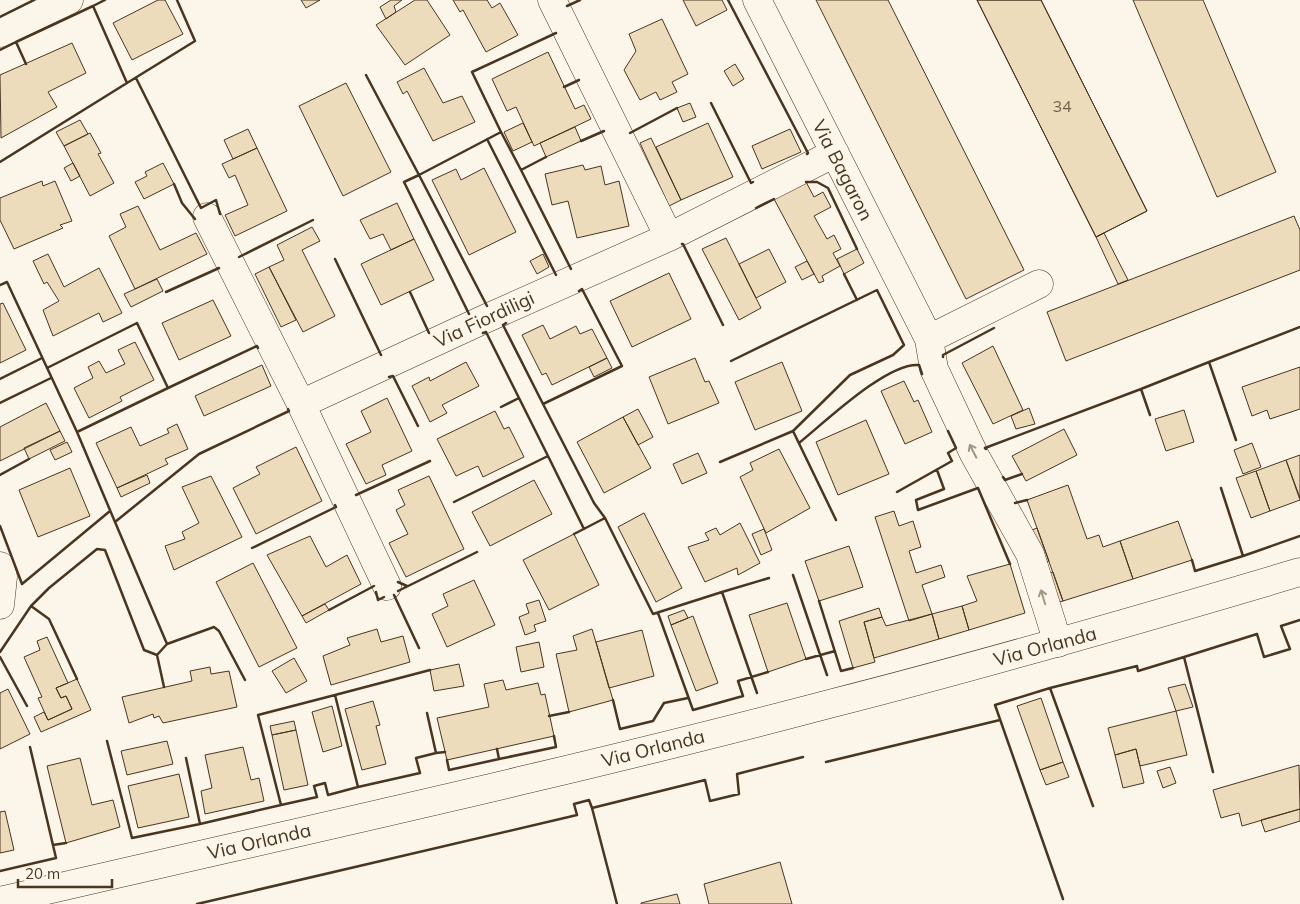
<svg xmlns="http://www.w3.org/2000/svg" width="1300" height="904" font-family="Mulish,sans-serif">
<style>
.building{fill:#ecdcbc;stroke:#4a3520}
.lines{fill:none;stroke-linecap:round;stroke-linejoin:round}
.street-casing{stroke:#4a3520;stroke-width:29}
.secondary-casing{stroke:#4a3520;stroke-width:29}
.street{stroke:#fbf6e9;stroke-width:28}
.secondary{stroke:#fbf6e9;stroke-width:28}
.wall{stroke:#4a3520;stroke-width:2.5}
.oneway{stroke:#a29684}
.labels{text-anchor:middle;stroke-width:4;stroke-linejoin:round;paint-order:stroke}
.number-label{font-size:16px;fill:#725f47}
.street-label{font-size:19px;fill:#4a3520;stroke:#fbf6e9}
</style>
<rect width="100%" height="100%" fill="#fbf6e9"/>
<!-- building -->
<path class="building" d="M158 0H165L183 34 132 60 113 23Z
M301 0H320L306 8Z
M391 0H402L394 6 396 12 386 19 380 7Z
M415 0H427L450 35 405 65 376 25Z
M453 0H487L492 8 500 3 518 35 486 52 463 10 460 12Z
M683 0H722L727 10 696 26Z
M816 0H888L1024 270 966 299Z
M977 0H1041L1147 211 1096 237Z
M977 0H1041L1147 211 1096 237Z
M1133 0H1203L1276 172 1217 197Z
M662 19 688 74 672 82 677 92 660 100 656 92 640 100 624 70 636 51 629 34Z
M72 43 86 73 48 92 57 107 1 138 0 75Z
M548 52 575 109 584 105 591 119 534 146 516 107 507 111 492 79Z
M735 64 744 79 733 86 724 71Z
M424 68 443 103 462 96 475 122 433 141 407 91 403 94 397 82Z
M346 83 391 172 343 196 299 106Z
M690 103 696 117 683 122 677 108Z
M80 120 88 134 64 146 56 132Z
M523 123 532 142 513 151 504 132Z
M708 123 733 177 681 200 656 147Z
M575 127 581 141 546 157 540 143Z
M248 129 257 148 233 159 224 140Z
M790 129 801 152 762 169 752 146Z
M90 133 101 153 98 154 114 183 90 196 64 146Z
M651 138 681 200 669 206 640 143Z
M257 148 287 211 235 236 225 215 248 205 235 175 229 178 222 164Z
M73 163 80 176 71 181 64 168Z
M163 163 174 184 144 199 135 182 147 176 145 172Z
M583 165 585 170 601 166 605 185 619 181 629 226 577 238 568 201 552 205 545 174Z
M484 168 516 232 469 255 432 180 456 169 461 180Z
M42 181 43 186 55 181 72 221 60 225 63 228 14 249 0 220V198Z
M806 182 814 197 823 192 831 207 814 216 827 239 834 235 841 249 833 253 840 266 822 276 824 281 819 283 774 199Z
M397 203 414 239 391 250 383 234 370 239 360 220Z
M138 206 160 250 196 233 207 254 135 289 109 236 126 227 120 214Z
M1294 216 1300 230V270L1066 361 1047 312Z
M312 227 320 241 302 250 335 316 303 332 269 267 284 260 277 245Z
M1104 233 1128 280 1118 284 1096 237Z
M726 238 761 308 739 320 702 249Z
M414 239 434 280 381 305 361 264Z
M769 249 786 282 756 298 739 264Z
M857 249 864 263 844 274 837 259Z
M48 254 64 287 99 268 122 313 103 322 99 313 53 336 43 310 59 301 47 282 44 284 33 261Z
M543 254 549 267 537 274 530 261Z
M807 261 814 274 802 280 795 267Z
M269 267 296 320 281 327 255 274Z
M669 273 691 319 632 347 610 301Z
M157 279 163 291 131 307 124 294Z
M213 300 231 336 179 360 162 323Z
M3 303 26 350 0 363V304Z
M543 325 550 339 576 326 580 334 592 329 607 358 552 385 546 373 542 375 522 335Z
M135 342 154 380 120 397 122 401 89 418 74 388 93 378 88 367 99 361 106 373 125 364 118 350Z
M993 346 1023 410 993 424 962 363Z
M607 358 612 368 594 377 589 367Z
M695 358 705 382 709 381 719 403 668 424 649 377Z
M466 362 479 386 442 405 447 413 430 422 412 386 429 377 430 381Z
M782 362 802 411 755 430 735 382Z
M262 365 271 386 204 416 195 396Z
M1300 367V409L1270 419 1267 410 1252 416 1242 387Z
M904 381 914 402 918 400 932 432 905 444 881 391Z
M387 398 412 451 382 465 386 475 366 484 346 444 371 432 361 411Z
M46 403 60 431 0 461V427Z
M1029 408 1035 424 1016 429 1011 416Z
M638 409 653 437 638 445 623 417Z
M1184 410 1194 442 1166 451 1155 419Z
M495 411 504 429 509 427 524 457 483 477 478 466 456 476 437 439Z
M623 417 651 468 604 493 577 442Z
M866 420 889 474 838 495 816 442Z
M177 424 188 449 165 459 168 464 117 488 96 443 131 427 140 446 169 433 167 429Z
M1064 429 1077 455 1026 481 1012 456Z
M60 431 65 441 29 459 24 448Z
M67 442 72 452 55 460 50 450Z
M1252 443 1261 467 1243 474 1234 450Z
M296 447 322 501 256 534 233 488 260 474 256 467Z
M779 449 810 508 766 533 740 477 753 470 750 463Z
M698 453 707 473 682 484 673 464Z
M1300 455V498L1286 460Z
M1286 460 1300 500 1270 511 1256 471Z
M70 468 90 516 38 537 19 490Z
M1256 471 1270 511 1251 518 1236 478Z
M147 475 150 483 121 497 117 488Z
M211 476 242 537 174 570 165 546 185 539 182 532 199 523 182 487Z
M429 476 464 549 406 577 389 543 408 534 396 510 405 505 398 490Z
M534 480 552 514 490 546 472 512Z
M1068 485 1087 539 1099 535 1103 547 1120 541 1133 579 1063 601 1027 500Z
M894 511 899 526 913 521 921 547 909 551 916 573 941 565 945 577 922 585 932 614 909 621 875 517Z
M644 513 682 588 656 602 618 527Z
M1178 521 1192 560 1133 579 1120 541Z
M740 523 760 563 738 575 737 568 705 582 688 547 709 540 705 533 716 528 720 535Z
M1037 528 1049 561 1043 563 1032 530Z
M764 529 772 550 761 555 752 534Z
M574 534 599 585 549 610 523 560Z
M310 536 326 567 347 555 361 584 302 616 267 555Z
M849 546 863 587 819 601 805 561Z
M253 563 297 648 259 667 216 582Z
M1010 564 1025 613 969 630 962 606 977 601 967 576Z
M1053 572 1063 601 1056 603 1046 574Z
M474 580 495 625 447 647 432 614 448 606 443 594Z
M539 600 546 621 534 625 536 631 525 635 519 617 529 613 526 604Z
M787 603 806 659 768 672 749 615Z
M325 604 329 610 306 623 302 616Z
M962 606 969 630 939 639 932 614Z
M879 608 882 617 864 622 875 662 853 668 839 621Z
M684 610 688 618 671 625 668 616Z
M932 614 939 639 874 658 864 622 882 617 886 626Z
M693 616 718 683 696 691 671 625Z
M377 629 381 642 403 636 410 662 331 685 323 656 350 645 347 638Z
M592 629 613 700 569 712 556 654 577 650 573 636Z
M642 630 654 676 609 688 596 642Z
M47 637 68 683 56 688 61 698 66 696 72 709 48 720 38 698 42 697 24 657 40 650 37 641Z
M539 642 544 667 521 672 516 647Z
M294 658 307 681 286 693 272 671Z
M459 664 464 686 434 691 430 670Z
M210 667 211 674 229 671 237 707 163 723 159 716 154 718 153 714 129 723 122 697 192 681 190 671Z
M77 679 91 710 41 732 34 717 44 712 48 720 72 709 66 696 61 698 56 688Z
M503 680 506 690 538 683 541 695 545 694 554 736 447 760 437 718 489 707 484 684Z
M1185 684 1193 707 1176 711 1168 688Z
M8 689 30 734 0 749V693Z
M1041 698 1063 762 1040 770 1017 706Z
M373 701 380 725 376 726 386 764 362 770 345 709Z
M332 706 342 746 323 752 312 712Z
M1176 711 1187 755 1140 766 1136 749 1115 755 1108 728Z
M294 721 296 730 272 735 270 726Z
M296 730 308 785 284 790 272 735Z
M167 741 173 764 127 775 121 751Z
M243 747 251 780 259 778 264 801 205 814 201 791 212 788 205 755Z
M1136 749 1144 783 1123 788 1115 755Z
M80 758 92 805 113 800 120 827 66 843 47 766Z
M1063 762 1069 777 1046 785 1040 770Z
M1299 765 1300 809 1242 826 1239 813 1221 818 1213 790Z
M1170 767 1176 783 1163 788 1157 771Z
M179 774 189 817 138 828 128 786Z
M1300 809V821L1265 832 1261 820Z
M5 811 14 850 0 853V812Z
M780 862 792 904H709L704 884Z
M677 894 680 904H641V903Z"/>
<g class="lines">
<!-- street casing -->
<g class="street-casing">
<path id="street" d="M552 0 669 237
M757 0 929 339 1039 284
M0 33 69 0
M207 217 301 404 387 586
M929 339 934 369 974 454 1030 554 1058 643
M301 404 487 318 669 237 835 153
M0 566 3 577 0 605"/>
</g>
<!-- secondary casing -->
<g class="secondary-casing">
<path id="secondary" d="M0 901C278 836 557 776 833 703 990 663 1145 618 1300 572"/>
</g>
<!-- street -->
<use href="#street" class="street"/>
<!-- secondary -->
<use href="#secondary" class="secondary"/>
<!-- wall -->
<path class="wall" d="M728 0 808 153 807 154
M93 6 105 0
M567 6 580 0
M0 17 34 0
M0 50 16 42 26 64
M366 75 419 175 501 132 472 72 556 33
M136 78 201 208 216 200 220 214
M127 83 195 41 177 0
M564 87 579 80
M711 103 751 183 753 182
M501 132 521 170
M630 133 677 108
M487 139 556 275
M581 141 604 131
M546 157 521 170 571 269
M0 162 127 83 93 6 16 42
M806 182H817L828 188 857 249
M174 184 182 203 195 219
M756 208 774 199
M682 244H683L723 325
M239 257 313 220
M335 259 381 355
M844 274 857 300
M0 285 7 282 77 432 168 388 137 323 47 368
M579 291 582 289 622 366 543 404 594 503 605 518
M166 292 219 268
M410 292 429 333
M469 314 404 182 419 175 487 306
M506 323 503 325 543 404
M483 333 486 332 519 398
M943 357V355L994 328
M731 361 877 290 904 345 893 355 850 375 793 431
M1209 362 1300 327
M389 377 393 376 418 426
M0 379 42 358
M168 388 257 346 258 348
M1141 389 1209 362 1236 440
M0 403 51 378
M77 432 115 522 199 454 289 411 288 409
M799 443C824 423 887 362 919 365L922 374
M986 449 985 448 1141 389 1150 415
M548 456 584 529
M720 462 793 431 836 520
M937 470 944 489 916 500 918 510 978 488 1010 564
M0 475 29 459
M1003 477 1005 480 1022 474
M897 492 952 461 948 453 956 448 948 431
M356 495 430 461
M454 502 548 456 519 398 501 407
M1015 503 1027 500
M115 522 167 644
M0 526 22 584 110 511
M574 534 605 518 653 614 722 592
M252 548 336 507 335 505
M1243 556 1300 536
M1192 560 1195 571 1243 556 1221 488
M793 575 827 675
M398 582 407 586
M398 591 477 552
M376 592 378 600 384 597
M394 595 419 648
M819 601 841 671 853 668
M31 606 49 588 97 549 105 550 144 650 157 655 164 687
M329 610 374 586
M658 613 693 710 743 696 738 681 768 672
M0 652 31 606 49 619 77 679
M157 655 167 644 214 627 219 631 245 680
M0 657 27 706
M1184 657 1257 634 1264 657 1290 649 1281 626 1300 620
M806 659 835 651
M430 670 335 695 358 787 420 773 416 758 436 753
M1050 688 1137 666 1138 671 1184 657 1213 772
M757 693 722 592 769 578
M335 695 258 715 281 805 317 797 314 786 325 783 328 795 358 787
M613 700 620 729 653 721 664 703 688 698
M427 713 436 753 445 752
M549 716 569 712
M107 741 132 838 200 824
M497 749 499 759 556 747 554 736
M186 758 200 824 281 805
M447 760 449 770 499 759
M826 762 1000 720
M53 845 66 843
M0 871 56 858 30 747
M1063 899 995 705 1050 688 1093 806
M197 904 577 815 574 804 589 800 592 808
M617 904 592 808 705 780 710 801 739 794 737 774 803 757"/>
</g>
<!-- one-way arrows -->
<defs><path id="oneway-shaft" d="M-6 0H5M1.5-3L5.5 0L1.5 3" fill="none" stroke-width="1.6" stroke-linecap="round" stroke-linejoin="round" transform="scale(1.25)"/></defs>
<g class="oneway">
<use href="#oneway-shaft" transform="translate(973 451) rotate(-117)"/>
<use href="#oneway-shaft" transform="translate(1043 597) rotate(-107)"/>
</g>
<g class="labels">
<!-- number labels -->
<g class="number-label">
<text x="1062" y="112">34</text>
</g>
<!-- street labels -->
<g class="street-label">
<text transform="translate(843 170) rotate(63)" y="7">Via Bagaron</text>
<text transform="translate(484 319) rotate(-25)" y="7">Via Fiordiligi</text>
<text transform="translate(1045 646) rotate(-15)" y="7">Via Orlanda</text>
<text transform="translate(653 748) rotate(-14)" y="7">Via Orlanda</text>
<text transform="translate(259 841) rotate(-13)" y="7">Via Orlanda</text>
</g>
</g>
<!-- scale -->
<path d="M18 879v8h94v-8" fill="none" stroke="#4a3520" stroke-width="2.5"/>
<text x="25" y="879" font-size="15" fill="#4a3520" stroke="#fbf6e9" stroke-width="4" paint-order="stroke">20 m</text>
</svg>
